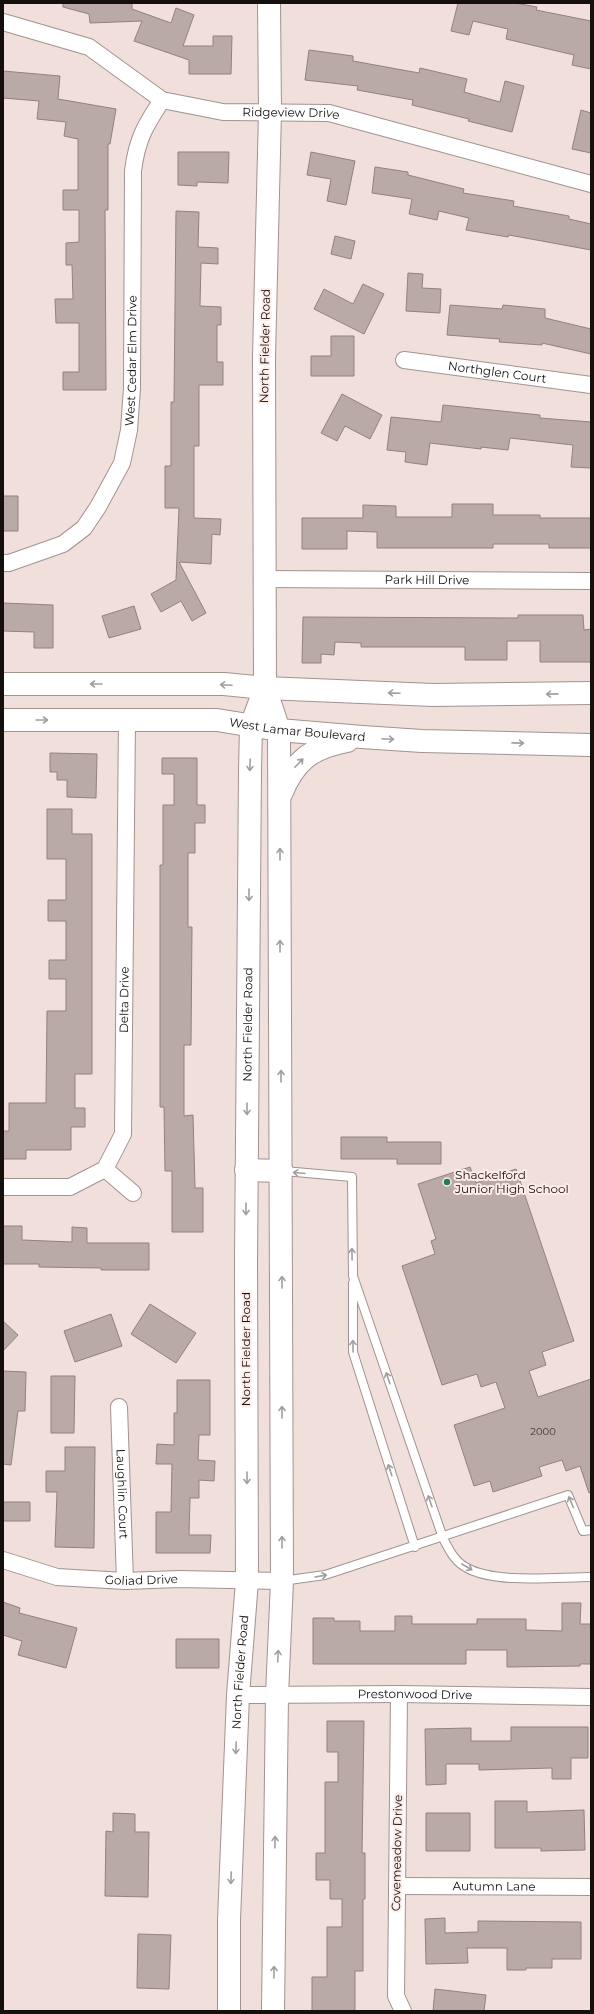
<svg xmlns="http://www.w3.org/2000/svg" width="594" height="2014" font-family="Montserrat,sans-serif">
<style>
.building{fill:#baaaa6;stroke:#91827e}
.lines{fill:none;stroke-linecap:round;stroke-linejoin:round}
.service-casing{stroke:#a2938f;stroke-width:10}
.minor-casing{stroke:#a2938f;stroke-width:18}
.secondary-casing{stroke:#a2938f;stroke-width:24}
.service{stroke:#fff;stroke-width:8}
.minor{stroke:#fff;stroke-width:16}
.secondary{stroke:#fff;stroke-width:22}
.oneway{stroke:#a19f9f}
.poi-dot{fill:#247d52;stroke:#fdece8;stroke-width:1.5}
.labels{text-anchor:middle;stroke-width:4;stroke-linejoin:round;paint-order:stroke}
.number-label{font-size:10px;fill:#3e3634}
.street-label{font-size:12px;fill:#150f0e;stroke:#fdece8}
.poi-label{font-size:12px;fill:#150f0e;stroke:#fdece8;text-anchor:start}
</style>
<rect width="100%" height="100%" fill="#f0dfdb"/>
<!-- building -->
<path class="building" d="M63 3H132V9L171 23 176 8 194 15 183 46H213V36H232L231 74H189V60L134 41 142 21 90 23 89 14 63 7Z
M458 3H515L537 7 536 10 591 21V69L572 65 574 55 506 39 508 29 473 21 469 35 451 31Z
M309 50 353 56V61L419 73 420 68 467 79 464 92 500 102 505 81 524 86 512 132 468 121 469 119 412 105 413 100 357 90 358 86 305 80Z
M3 71 60 76 58 99 116 109 110 144H108V210H105L106 390H63V372H79V323H56L55 299H73L72 265H66V243L79 242V210H63V190H78V139L64 136 66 122 37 119 39 101 3 98Z
M581 110 591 113V153L572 149Z
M178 152H229L228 183 197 182V186L178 185Z
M311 152 355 161 346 205 327 201 331 179 307 175Z
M375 167 408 172V175L464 189 463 193 514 201 513 206 569 216V219L591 224V250L509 235 508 237 466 230 469 218 439 211 437 220 409 214 412 199 372 193Z
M176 211 199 212 198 247 218 248V264L201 263 200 306 221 307V325H217V362H223V385H199V446H194V518L221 519 220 535 212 534 211 564 179 562 206 613 192 621 181 601 161 612 151 594 176 580 179 508H165V466H171V402H174Z
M335 236 355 241 351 259 331 254Z
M408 273 423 274 422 288 441 289 440 313 406 311Z
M363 284 384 294 364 334 314 309 324 289 353 304Z
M450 305 502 309 503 305 545 309V318L591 329V354L542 343V345L499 342 500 339 447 335Z
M331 336H354V376H311V356H331Z
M342 394 382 415 370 439 345 426 337 441 321 433Z
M443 405 540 415V418L591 422V468L571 467 573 445 510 438 508 450 481 447V449L430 443 427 465 405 462 406 452 387 450 391 417 441 422Z
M3 496H18V531H3Z
M452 504H493V515H540V518H591V548H549V544H493V548H377V532L347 531V549H302V518H363V505L396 506V517H452Z
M3 603 53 605V648H34V632L3 631Z
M134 606 141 629 109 638 102 616Z
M518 615H583L584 630 591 629V662H540V641H507V660H465V647H361V643L335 642 334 655 321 654V663H302L303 617 518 618Z
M50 753 97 754 96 798 67 797V780H57V772H50Z
M162 758H197V805H205V823H195V853H188V927H192L191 1045H184V1116L193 1115 195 1188H203V1232H172V1171H165L164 1107H160V865H163V805H174V774H162Z
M47 809H72V834H92V1074H75V1108H85V1127H71V1150H26V1159H3V1131H9V1103H46L47 1011H66V979H49V960H66V921H48V900H66V859H47Z
M341 1137H387V1142H441V1164H397V1159H341Z
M470 1167 476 1183 516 1169 574 1341 542 1352 546 1365 529 1371 538 1397 591 1379V1492L589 1493 580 1466 566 1471 562 1460 539 1467 542 1476 493 1492 490 1481 474 1486 454 1425 505 1408 496 1382 481 1387 477 1374 442 1385 402 1266 435 1254 431 1241 436 1239 418 1184Z
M3 1226H22V1240L72 1242V1227L87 1228V1243H149V1270H101V1268L39 1267V1264H3Z
M150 1304 196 1333 176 1363 131 1334Z
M111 1314 122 1346 75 1362 64 1331Z
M3 1321 18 1335 3 1351Z
M3 1371 26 1372 25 1411H18L11 1465 3 1464Z
M51 1376H75L74 1433H51Z
M177 1380H210V1435H199L198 1460 215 1461 214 1481 199 1480V1498H190L189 1535H211L210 1553H156V1512H171L172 1464H156L157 1444 174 1445V1413H177Z
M65 1447H95L94 1548 55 1547 57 1492H46V1471H65Z
M3 1502H30V1521H3Z
M3 1602 20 1608 19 1613 77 1628 66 1668 18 1655 22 1641 3 1635Z
M562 1603H581L580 1624H591V1664H580V1666L507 1667V1650H466V1664H313V1618H334V1621H360V1631H395V1616H412V1624H477V1619H526V1630L562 1631Z
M176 1639H219V1668H176Z
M327 1721H364L362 1853H365V1899H363V1971H355V2011H312V1977H327V1927H342V1899H330V1880H316V1853H325V1782H338V1752H327Z
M511 1727H588V1758H571V1779H552V1768L479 1770V1764H446V1784L426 1785 425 1729 471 1728V1741H511Z
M495 1801H527V1812L584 1810 585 1850 541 1851V1848H495Z
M113 1813 135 1814V1832H149L148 1897 105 1896 106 1831 113 1832Z
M426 1813H470V1851H426Z
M445 1918V1933L478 1932V1921L581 1922V1959H552V1968H526V1970H507V1948H467L468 1963 426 1964 425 1919Z
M138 1934 171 1935 169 1989 137 1988Z
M435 1989 486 1995 484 2011H433Z"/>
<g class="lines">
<!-- service casing -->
<g class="service-casing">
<path id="service" d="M284 1171 352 1177 353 1276 443 1538C449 1550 455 1562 467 1568 496 1584 557 1577 591 1577
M353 1283V1352L415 1547
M282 1581 325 1575 568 1495 583 1531 591 1530"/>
</g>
<!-- minor casing -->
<g class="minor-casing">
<g id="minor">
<path id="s1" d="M3 22 89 47 162 100 223 112 329 113 591 184"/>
<path id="s2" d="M404 360 591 385"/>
<path id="s3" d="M3 563H9L63 544 84 528 98 507 122 463 129 430 132 388 133 171C137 139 145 126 162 100"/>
<path id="s4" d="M263 579 591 581"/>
<path d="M105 1169 133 1193"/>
<path id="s5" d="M3 1187H70L105 1169 123 1134 127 719"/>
<path id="s6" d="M119 1407 125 1581"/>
<path id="s7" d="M3 1560 57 1577 125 1581 179 1579 282 1581"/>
<path d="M399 1694 396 1996 403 2011"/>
<path id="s8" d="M238 1695 399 1694 591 1697"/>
<path id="s9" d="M397 1886 591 1887"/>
</g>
</g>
<!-- secondary casing -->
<g class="secondary-casing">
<g id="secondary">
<path d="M269 3 270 112 264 357 265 688 279 730 282 1581 277 1695 273 2011"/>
<path d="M3 684H224L265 688 433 695 591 693"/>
<path id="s10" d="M3 720H217L279 730 362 737 422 741 591 745"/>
<path d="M281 794C295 760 311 748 347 741"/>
<path d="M246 1170 282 1171"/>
<path id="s11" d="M229 2011V1920L238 1695 247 1581 246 1261 250 770 251 726 265 688"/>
</g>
</g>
<!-- service -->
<use href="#service" class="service"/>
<!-- minor -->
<use href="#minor" class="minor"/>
<!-- secondary -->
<use href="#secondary" class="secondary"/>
</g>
<!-- one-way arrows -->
<defs><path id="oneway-shaft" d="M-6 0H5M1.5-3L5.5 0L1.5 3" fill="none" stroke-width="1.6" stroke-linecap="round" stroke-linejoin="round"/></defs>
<g class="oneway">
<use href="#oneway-shaft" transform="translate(96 684) rotate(-180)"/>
<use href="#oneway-shaft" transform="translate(226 685) rotate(-177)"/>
<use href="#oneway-shaft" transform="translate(394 693) rotate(-178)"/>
<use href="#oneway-shaft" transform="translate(552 694) rotate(179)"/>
<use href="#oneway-shaft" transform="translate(42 720)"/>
<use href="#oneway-shaft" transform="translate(388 739) rotate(3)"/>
<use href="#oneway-shaft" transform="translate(518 743) rotate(1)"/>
<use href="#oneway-shaft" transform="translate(299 763) rotate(-46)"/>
<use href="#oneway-shaft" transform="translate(250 765) rotate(92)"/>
<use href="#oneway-shaft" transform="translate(280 854) rotate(-90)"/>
<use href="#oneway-shaft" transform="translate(249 895) rotate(90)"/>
<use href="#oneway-shaft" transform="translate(280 946) rotate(-90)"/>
<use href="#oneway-shaft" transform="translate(281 1076) rotate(-90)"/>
<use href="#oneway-shaft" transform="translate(247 1109) rotate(90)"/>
<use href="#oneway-shaft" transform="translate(299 1173) rotate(-175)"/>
<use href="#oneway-shaft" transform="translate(246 1209) rotate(90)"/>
<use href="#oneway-shaft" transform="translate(352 1254) rotate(-91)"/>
<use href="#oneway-shaft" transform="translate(282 1282) rotate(-90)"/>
<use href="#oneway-shaft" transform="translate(353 1346) rotate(-91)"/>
<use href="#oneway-shaft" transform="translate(388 1378) rotate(-109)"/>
<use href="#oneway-shaft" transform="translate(282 1412) rotate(-90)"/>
<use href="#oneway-shaft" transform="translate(390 1470) rotate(-108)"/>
<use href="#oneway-shaft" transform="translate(247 1478) rotate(90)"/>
<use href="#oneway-shaft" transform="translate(430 1501) rotate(-109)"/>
<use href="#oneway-shaft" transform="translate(571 1502) rotate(-113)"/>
<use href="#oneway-shaft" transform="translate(282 1542) rotate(-90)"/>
<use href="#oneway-shaft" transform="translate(467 1567) rotate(30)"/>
<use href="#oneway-shaft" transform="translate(321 1576) rotate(-10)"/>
<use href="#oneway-shaft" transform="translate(278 1656) rotate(-87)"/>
<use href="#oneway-shaft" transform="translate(236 1748) rotate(92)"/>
<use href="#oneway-shaft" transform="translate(275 1842) rotate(-89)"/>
<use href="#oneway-shaft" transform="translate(231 1878) rotate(92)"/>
<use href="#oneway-shaft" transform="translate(274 1972) rotate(-89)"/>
</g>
<!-- markers -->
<circle class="poi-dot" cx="447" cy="1182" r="4"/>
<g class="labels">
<!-- number labels -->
<g class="number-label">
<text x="543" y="1435">2000</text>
</g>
<!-- street labels -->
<g class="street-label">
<text dy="4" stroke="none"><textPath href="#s1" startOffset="310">Ridgeview Drive</textPath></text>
<text transform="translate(265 346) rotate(-89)" y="4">North Fielder Road</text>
<text dy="4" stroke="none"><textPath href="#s3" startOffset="268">West Cedar Elm Drive</textPath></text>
<text dy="4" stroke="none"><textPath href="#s2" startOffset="94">Northglen Court</textPath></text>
<text dy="4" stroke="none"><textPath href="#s4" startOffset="164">Park Hill Drive</textPath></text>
<text dy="4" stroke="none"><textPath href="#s10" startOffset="295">West Lamar Boulevard</textPath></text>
<text dy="4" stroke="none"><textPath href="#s5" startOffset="280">Delta Drive</textPath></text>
<text dy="4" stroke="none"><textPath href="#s11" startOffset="987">North Fielder Road</textPath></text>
<text transform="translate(246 1349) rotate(-90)" y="4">North Fielder Road</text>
<text dy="4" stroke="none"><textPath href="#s6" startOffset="87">Laughlin Court</textPath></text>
<text dy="4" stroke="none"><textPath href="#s7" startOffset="141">Goliad Drive</textPath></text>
<text dy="4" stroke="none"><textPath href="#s11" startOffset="339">North Fielder Road</textPath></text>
<text dy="4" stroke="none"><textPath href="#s8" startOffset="177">Prestonwood Drive</textPath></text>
<text transform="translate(397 1853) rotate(-89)" y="4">Covemeadow Drive</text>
<text dy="4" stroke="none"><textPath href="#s9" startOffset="97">Autumn Lane</textPath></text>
</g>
<!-- poi labels -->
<g class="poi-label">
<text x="455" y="1179">Shackelford<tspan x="455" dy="14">Junior High School</tspan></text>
</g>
</g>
<!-- border -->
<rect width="594" height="2014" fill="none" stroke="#150f0e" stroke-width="8"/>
</svg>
